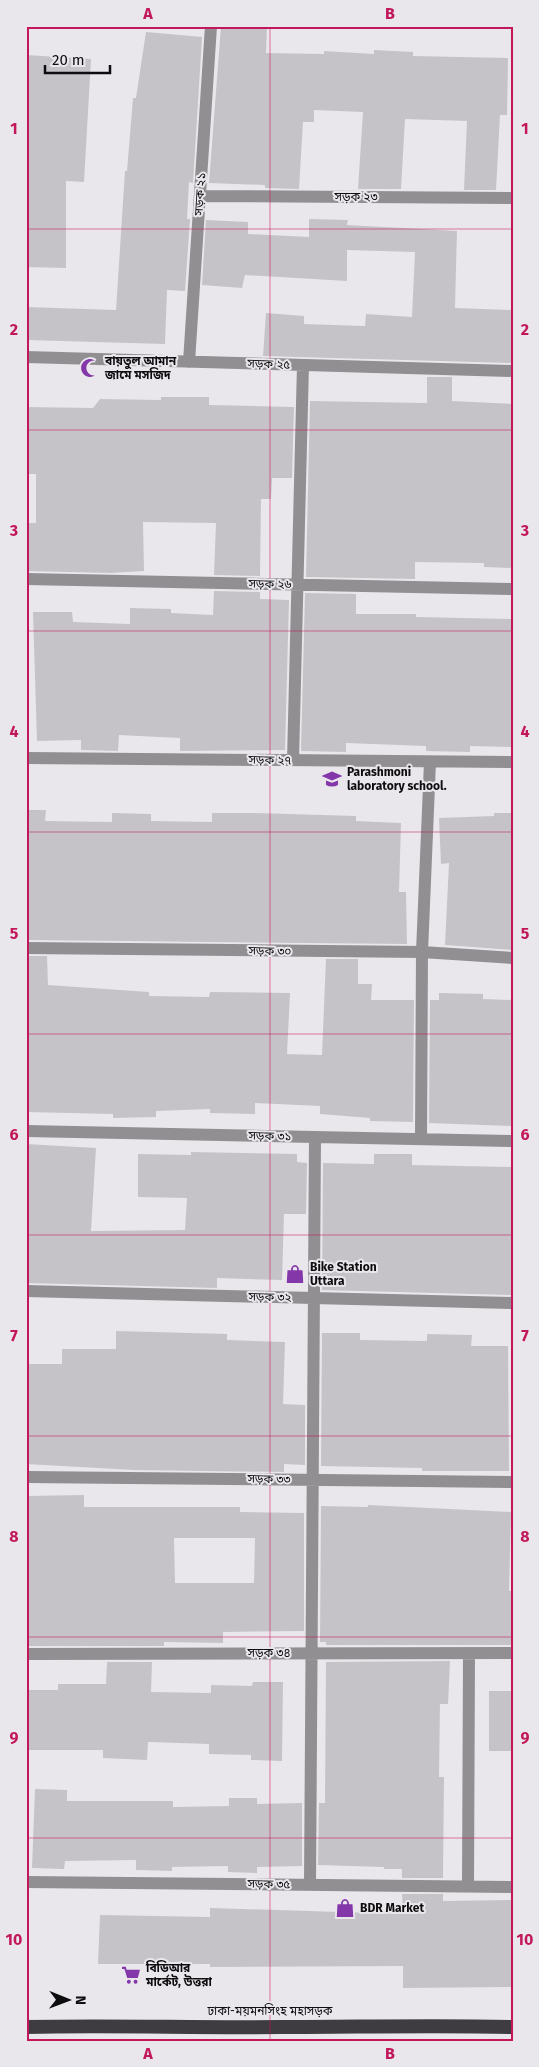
<svg xmlns="http://www.w3.org/2000/svg" width="539" height="2067" font-family="'Fira Sans','Noto Sans Bengali',sans-serif">
<style>
.building{fill:#c6c3c8;fill-rule:evenodd}
.lines{fill:none;stroke-linecap:round;stroke-linejoin:round}
.minor{stroke:#918f91;stroke-width:12}
.trunk{stroke:#3e3c40;stroke-width:14}
.grid{fill:none;stroke:#c2185b;stroke-width:1;stroke-opacity:0.55}
.labels{text-anchor:middle;stroke-width:4;stroke-linejoin:round;paint-order:stroke}
.street-label{font-size:12px;fill:#0d0c0e;stroke:#eae7ec}
.poi-label{font-size:12px;font-weight:bold;fill:#0d0c0e;stroke:#eae7ec;text-anchor:start}
.neatline{fill:none;stroke:#c2185b;stroke-width:2}
.grid-label{font-size:16px;text-anchor:middle;font-weight:bold;fill:#c2185b}
</style>
<rect width="100%" height="100%" fill="#eae7ec"/>
<!-- building -->
<path class="building" d="M221 26H267L266 53 324 54V51L374 54V50L413 52V56L508 58 507 115H500L496 190H464L467 121 405 119 401 189H358L363 112 314 110V122H303L299 189 265 188V185L209 183Z
M146 32 202 37 193 183 189 182 187 219H190L185 291 167 290 165 344 26 340V307L116 310 125 171H127L133 98H136Z
M26 55 91 59 84 182 66 181V268L26 267Z
M309 219 348 220 347 225 457 231 455 308 513 310V363L263 356 266 313 304 316V324L365 326 366 314 412 317 415 252 347 250V281L245 275 242 288 202 285 206 220 248 222V234L309 237Z
M427 377H452V401L513 404V568L484 567V563L415 562V579L306 577 310 401 427 403Z
M161 397H209V405L294 407 292 478H272L271 499H261L260 576 214 575 216 523 143 522 144 571 111 573 26 571V523H36V474H26V407L93 408 100 399 161 400Z
M214 591 260 592V599L289 600 285 750 180 751V738L119 735 118 751 81 750V740L37 741 33 612H72L73 622 130 624V608L171 609V613L213 615Z
M305 593 356 594V614H416V617L513 619V747L470 746V752L426 751V746L346 743V752L301 751Z
M26 810H46L45 821 112 822V813L151 814V821L212 822V813H255L356 816V821L401 823 399 892H406L407 944 26 940Z
M494 813H513V950L445 945 449 863 441 864 439 818 494 816Z
M26 956H47L48 985 149 992V996L209 997 210 992 290 993 287 1054 322 1055 326 959H358V984H372L371 1000H414L413 1122 370 1121V1118L320 1114V1106L255 1103V1114L210 1113V1109L156 1111V1117L113 1118V1114L26 1112Z
M439 993 483 994V999L513 1000V1126L429 1123 430 1000H439Z
M26 1144 96 1148 91 1231 185 1230 187 1198 138 1197V1154L191 1155V1152L297 1154V1162L307 1163 306 1214H284L282 1280 217 1278V1288L26 1283Z
M374 1154H412V1165L513 1167V1295L322 1290 323 1163 374 1164Z
M116 1331 227 1334V1340L285 1342 283 1404 305 1405V1465L284 1464V1472L134 1470 26 1464V1364H62V1349H116Z
M322 1333H360V1340L427 1341V1334L472 1335 471 1346H508L509 1471H422V1468L321 1466Z
M84 1495V1507H240V1512L304 1513V1631L223 1632V1643L164 1642V1646H26V1496ZM174 1538H255L254 1583H175Z
M368 1505 511 1512 509 1591H513V1645H326V1642H320L321 1506 368 1507Z
M450 1661 448 1704H440L439 1777H444L443 1878H402V1869H384V1867L318 1865 319 1803H325L326 1662Z
M107 1662H152L151 1692 211 1693V1685L252 1686 253 1682H283L282 1761 251 1760V1755L209 1754V1744L148 1742 147 1760 103 1758V1750H26V1690H58V1684H106Z
M489 1691H513V1751H489Z
M35 1789 67 1790V1801H173V1807L229 1806V1798H257V1804L302 1803V1866L257 1867V1873L228 1872V1866L172 1867V1871L136 1870V1860L65 1861 64 1869 32 1868Z
M402 1894H443V1901L511 1900V1987L403 1988V1966L210 1967V1964H98L100 1915 210 1917V1908L403 1914Z"/>
<g class="lines">
<!-- minor -->
<path class="minor" d="M200 196 513 198
M26 357 513 371
M189 362 211 26
M26 579 513 589
M26 758 513 762
M293 760 303 365
M26 948 422 952 513 958
M26 1131 513 1141
M421 1139 422 952 430 762
M26 1291 513 1303
M26 1477 513 1482
M26 1654 513 1653
M26 1882 513 1887
M310 1885 315 1137
M468 1886 469 1653"/>
<!-- trunk -->
<path class="trunk" d="M26 2027C111 2025 196 2028 281 2027 358 2027 435 2025 513 2027"/>
</g>
<!-- grid -->
<path class="grid" d="M270 26V2041M26 229H513M26 430H513M26 631H513M26 832H513M26 1034H513M26 1235H513M26 1436H513M26 1637H513M26 1838H513"/>
<!-- icons -->
<defs>
<g id="mosque-bare" transform="scale(1.5)"><path d="M3.5-4.9A6 6 0 1 0 3.5 4.9A5 5 0 1 1 3.5-4.9Z" fill="#8337a9" stroke="#eae7ec" stroke-width="2.5" paint-order="stroke"/></g>
<g id="school-bare" transform="scale(1.5)"><path d="M0-5L7-2L0 1L-7-2ZM-4 1L0 2.5L4 1V4Q0 6-4 4Z" fill="#8337a9" stroke="#eae7ec" stroke-width="2.5" paint-order="stroke"/></g>
<g id="shop-bare" transform="scale(1.5)"><path d="M-5-2.5h2.3a2.7 3.5 0 0 1 5.4 0H5L5.5 6h-11ZM-1.5-2.5h3a1.5 2.3 0 0 0-3 0Z" fill="#8337a9" stroke="#eae7ec" stroke-width="2.5" paint-order="stroke"/></g>
<g id="supermarket-bare" transform="scale(1.5)"><path d="M-6-5.5h2.5l.6 2H6L4.5 2H-2.5L-4.4-4H-6ZM-1.5 3.2a1.3 1.3 0 1 0 .1 0ZM3 3.2a1.3 1.3 0 1 0 .1 0Z" fill="#8337a9" stroke="#eae7ec" stroke-width="2.5" paint-order="stroke"/></g>
</defs>
<g fill-rule="evenodd">
<use href="#mosque-bare" x="90" y="368"/>
<use href="#school-bare" x="332" y="779"/>
<use href="#shop-bare" x="295" y="1274"/>
<use href="#shop-bare" x="345" y="1908"/>
<use href="#supermarket-bare" x="131" y="1975"/>
</g>
<g class="labels">
<!-- street labels -->
<g class="street-label">
<text transform="translate(200 194) rotate(-86)" y="4">সড়ক ২১</text>
<text x="356" y="201">সড়ক ২৩</text>
<text transform="translate(269 364) rotate(2)" y="4">সড়ক ২৫</text>
<text transform="translate(270 584) rotate(1)" y="4">সড়ক ২৬</text>
<text transform="translate(270 760) rotate(1)" y="4">সড়ক ২৭</text>
<text transform="translate(270 951) rotate(1)" y="4">সড়ক ৩০</text>
<text transform="translate(270 1136) rotate(1)" y="4">সড়ক ৩১</text>
<text transform="translate(270 1297) rotate(1)" y="4">সড়ক ৩২</text>
<text transform="translate(269 1479) rotate(1)" y="4">সড়ক ৩৩</text>
<text x="269" y="1657">সড়ক ৩৪</text>
<text transform="translate(269 1884) rotate(1)" y="4">সড়ক ৩৫</text>
<text x="270" y="2015">ঢাকা-ময়মনসিংহ মহাসড়ক</text>
</g>
<!-- poi labels -->
<g class="poi-label">
<text x="105" y="365">বায়তুল আমান<tspan x="105" dy="14">জামে মসজিদ</tspan></text>
<text x="347" y="776">Parashmoni<tspan x="347" dy="14">laboratory school.</tspan></text>
<text x="310" y="1271">Bike Station<tspan x="310" dy="14">Uttara</tspan></text>
<text x="360" y="1912">BDR Market</text>
<text x="146" y="1972">বিডিআর<tspan x="146" dy="14">মার্কেট, উত্তরা</tspan></text>
</g>
</g>
<!-- border -->
<rect width="539" height="2067" fill="none" stroke="#eae7ec" stroke-width="55"/>
<!-- north arrow -->
<g transform="translate(68 2000) rotate(91)" stroke="#eae7ec" stroke-width="4" paint-order="stroke">
<path d="M0-4L9 19L0 12L-9 19Z" fill="#0d0c0e"/>
<text y="-8" font-size="14" font-weight="bold" text-anchor="middle" fill="#0d0c0e">N</text>
</g>
<!-- scale -->
<path d="M45 65v8h65v-8" fill="none" stroke="#0d0c0e" stroke-width="2.5"/>
<text x="52" y="65" font-size="15" fill="#0d0c0e" stroke="#eae7ec" stroke-width="4" paint-order="stroke">20 m</text>
<rect x="28" y="28" width="484" height="2012" class="neatline"/>
<g class="grid-label">
<text x="148" y="19">A</text>
<text x="390" y="19">B</text>
<text x="14" y="134">1</text>
<text x="525" y="134">1</text>
<text x="14" y="335">2</text>
<text x="525" y="335">2</text>
<text x="14" y="536">3</text>
<text x="525" y="536">3</text>
<text x="14" y="737">4</text>
<text x="525" y="737">4</text>
<text x="14" y="939">5</text>
<text x="525" y="939">5</text>
<text x="14" y="1140">6</text>
<text x="525" y="1140">6</text>
<text x="14" y="1341">7</text>
<text x="525" y="1341">7</text>
<text x="14" y="1542">8</text>
<text x="525" y="1542">8</text>
<text x="14" y="1743">9</text>
<text x="525" y="1743">9</text>
<text x="14" y="1945">10</text>
<text x="525" y="1945">10</text>
<text x="148" y="2059">A</text>
<text x="390" y="2059">B</text>
</g>
</svg>
